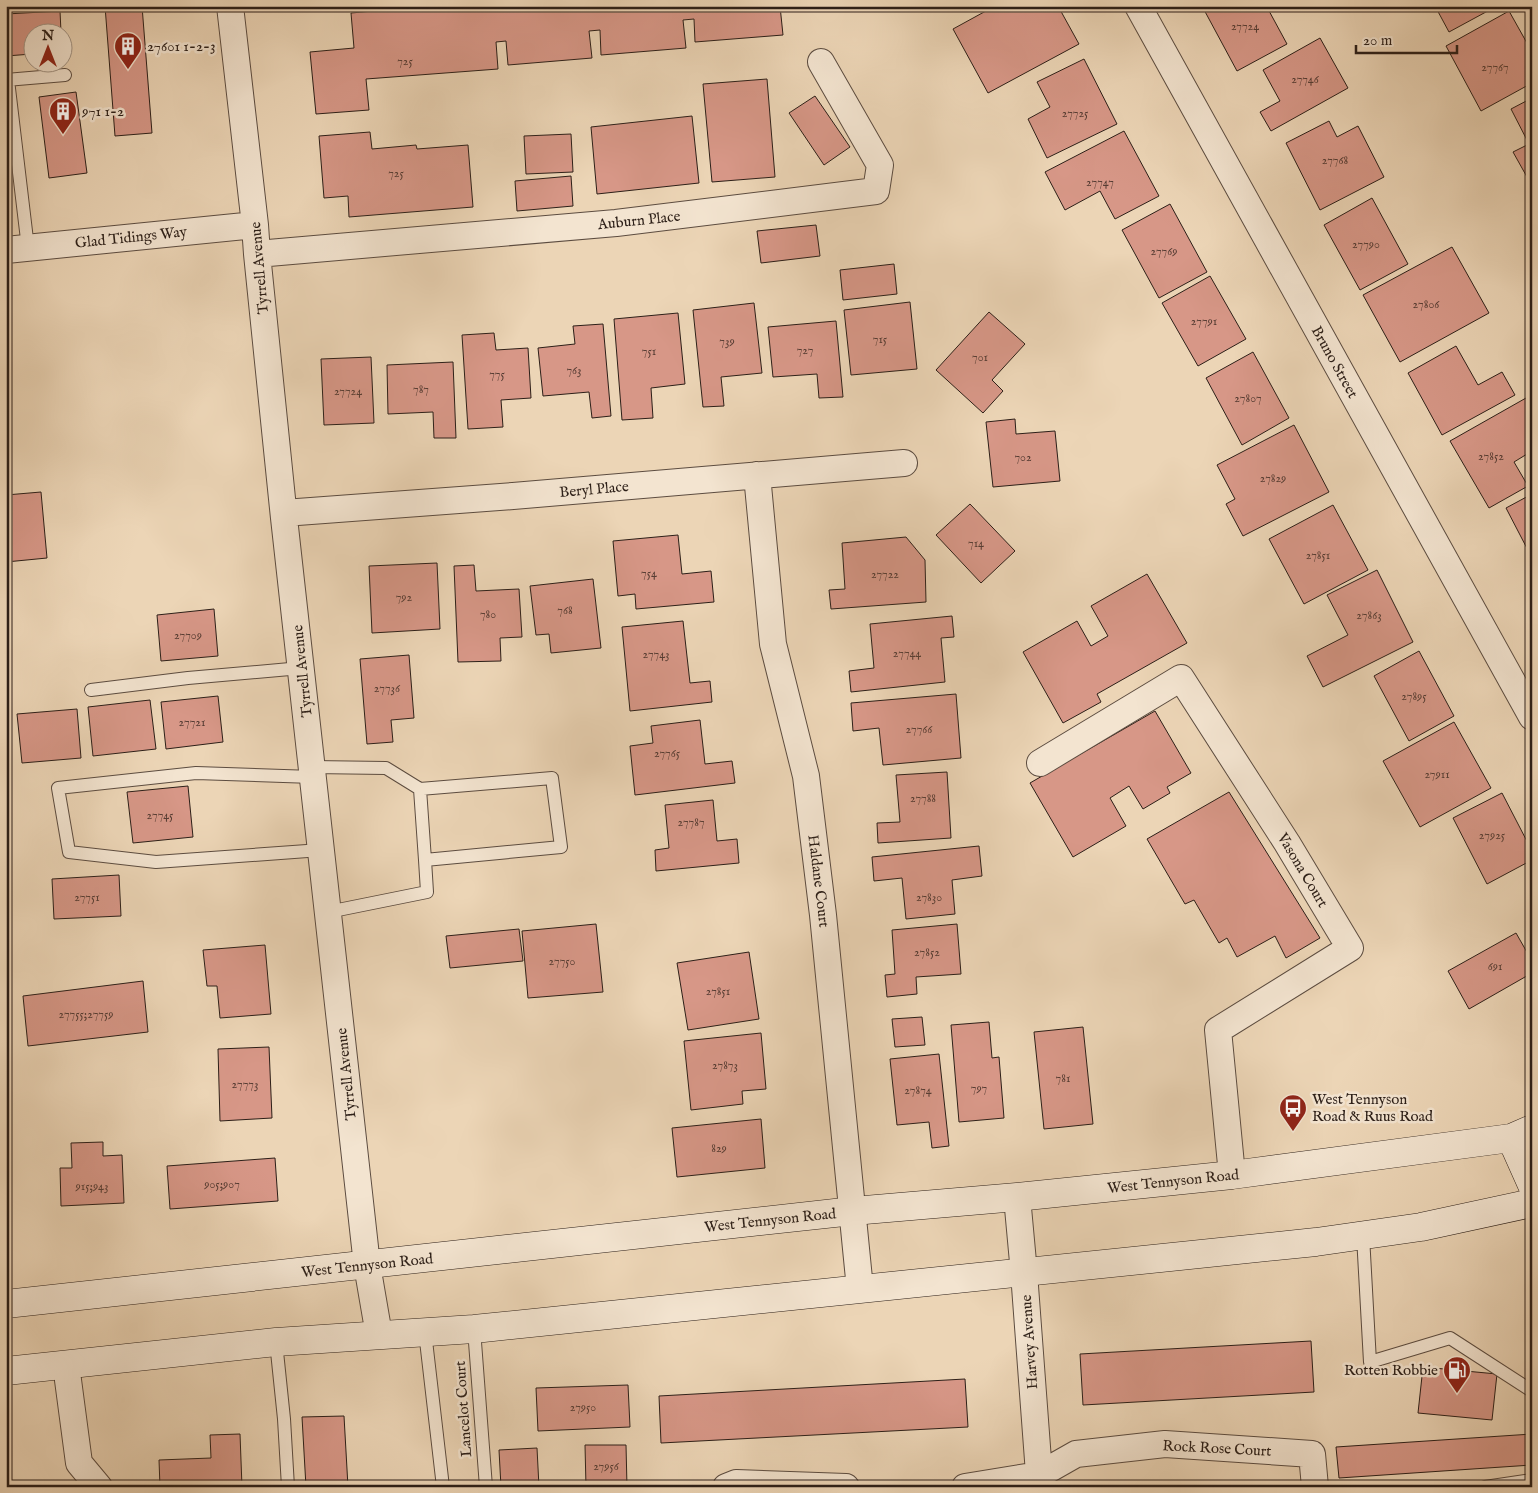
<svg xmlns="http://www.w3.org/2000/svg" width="1538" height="1493" font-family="'IM FELL English',serif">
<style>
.building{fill:#d79787;stroke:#2c1f18}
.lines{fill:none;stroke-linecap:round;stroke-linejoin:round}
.lane-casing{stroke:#5c4c40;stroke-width:14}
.street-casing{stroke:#5c4c40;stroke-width:28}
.secondary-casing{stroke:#2c1f18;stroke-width:29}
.lane{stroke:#f3e4d0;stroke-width:12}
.street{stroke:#f3e4d0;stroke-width:26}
.secondary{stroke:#f3e4d0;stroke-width:28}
.labels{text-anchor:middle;stroke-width:5;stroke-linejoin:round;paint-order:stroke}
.number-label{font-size:12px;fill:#573d34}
.poi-label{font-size:15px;fill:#2c1f18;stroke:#f3e4d0;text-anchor:start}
.street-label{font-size:15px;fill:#2c1f18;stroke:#f3e4d0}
</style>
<rect width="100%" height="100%" fill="#ecd5b6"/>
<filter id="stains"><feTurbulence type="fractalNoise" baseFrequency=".004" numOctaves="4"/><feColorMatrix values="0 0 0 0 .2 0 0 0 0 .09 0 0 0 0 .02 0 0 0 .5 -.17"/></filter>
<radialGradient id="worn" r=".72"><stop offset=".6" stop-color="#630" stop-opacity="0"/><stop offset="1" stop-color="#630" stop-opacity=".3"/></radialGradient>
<!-- building -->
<path class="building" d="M105 6H142L152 133 115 136Z
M429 6H780L783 35 695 42 694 19 683 20 686 48 601 55 600 30 589 31 592 58 508 65 506 41 496 42 498 69 366 79 369 110 316 114 310 52 354 48 351 13Z
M995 6H1058L1079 44 988 93 953 29Z
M1202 6H1273L1268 9 1287 44 1237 71Z
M1435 6H1497L1449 32Z
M60 11 61 32H32V54L6 56V14Z
M1509 11 1532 52V83L1481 111 1446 46Z
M1320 38 1348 88 1271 131 1260 112 1280 101 1263 70Z
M1084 59 1117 124 1047 158 1028 119 1050 107 1037 82Z
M767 79 775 177 712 182 703 84Z
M76 92 87 173 49 178 39 97Z
M815 96 850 147 824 165 789 113Z
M1532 98V175L1527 177 1513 152 1529 144 1511 109Z
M692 116 699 183 597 194 591 127Z
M1329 121 1337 137 1358 126 1384 177 1320 210 1286 143Z
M1124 131 1159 196 1115 219 1100 191 1065 210 1045 172Z
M370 132 372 149 416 145 417 149 468 145 473 207 349 217 348 196 324 198 319 136Z
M571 134 573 172 526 174 524 136Z
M571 176 573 206 517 211 515 181Z
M1372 198 1408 264 1360 290 1324 225Z
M1170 204 1207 272 1159 298 1122 230Z
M816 225 820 256 761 263 757 231Z
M1452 247 1489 313 1400 362 1363 295Z
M894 264 897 294 843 300 840 270Z
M1210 276 1246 339 1198 366 1162 303Z
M910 302 917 369 851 375 844 310Z
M754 303 762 373 721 377 724 406 703 407 693 310Z
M989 312 1025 344 992 380 1003 391 983 413 936 370Z
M678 313 685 384 651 388 653 418 622 420 614 319Z
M836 321 843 397 819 398 817 374 773 377 768 327Z
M603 324 611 416 592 418 589 392 543 396 538 348 575 344 573 326Z
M494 333 496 350 528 348 531 398 501 400 503 427 468 429 462 335Z
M1456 346 1478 385 1502 372 1515 395 1442 435 1408 373Z
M1253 352 1289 418 1242 445 1206 378Z
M371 357 374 423 324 425 321 359Z
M453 362 456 438H434L433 412 388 414 387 365Z
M1526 398 1532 409V451L1514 462 1528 486 1489 508 1450 441Z
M1015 419 1016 434 1055 431 1060 481 993 487 986 422Z
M1294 425 1329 492 1243 536 1226 504 1235 499 1217 465Z
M41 492 47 558 6 562V495Z
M1532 494V558L1506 508Z
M970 504 1015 551 981 583 936 535Z
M1333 505 1368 570 1304 604 1269 539Z
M678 535 682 574 711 571 714 602 636 609 635 594 618 596 613 541Z
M906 537 925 560 926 602 831 609 829 590 845 589 842 543Z
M437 563 440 629 372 633 369 566Z
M474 565 476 591 519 589 522 637 500 638 501 661 458 662 454 566Z
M1377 570 1413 642 1323 687 1307 656 1348 635 1327 595Z
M1147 574 1187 643 1097 694 1101 702 1063 723 1023 652 1077 621 1091 646 1108 636 1091 606Z
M593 579 601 648 551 653 549 634 536 635 530 586Z
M214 609 218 656 161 661 157 615Z
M952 616 954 637 941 638 945 682 851 692 849 671 874 668 870 624Z
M683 621 690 683 710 681 712 702 630 711 622 627Z
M1419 651 1454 716 1409 741 1374 676Z
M409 655 414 718 391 720 393 742 367 744 360 659Z
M956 694 961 758 883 765 879 728 853 731 851 703Z
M218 696 223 742 166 749 161 702Z
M150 700 156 749 93 756 88 707Z
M77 709 81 758 22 763 17 714Z
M1155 711 1191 773 1167 787 1170 793 1143 809 1129 786 1110 798 1126 826 1073 857 1030 783Z
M700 720 705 764 732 761 735 783 635 795 630 746 653 743 651 726Z
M1454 722 1491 788 1420 827 1383 761Z
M947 772 951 838 878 843 877 823 900 822 896 775Z
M188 786 193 837 133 843 127 792Z
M1229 792 1320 938 1286 958 1275 936 1237 957 1227 938 1219 943 1194 900 1185 904 1147 839Z
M1502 793 1532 851V860L1487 884 1453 818Z
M713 800 717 841 737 839 739 863 656 871 655 850 669 848 665 805Z
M979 846 982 876 952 880 955 914 906 919 902 878 874 881 872 857Z
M119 875 121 916 54 919 52 879Z
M596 924 603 992 528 998 522 931Z
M957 924 961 974 916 977 917 994 887 997 885 975 895 974 892 930Z
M519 929 523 961 450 968 446 936Z
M1516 933 1532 961V973L1469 1009 1448 971Z
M265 945 271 1014 220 1018 217 986H207L203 950Z
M749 952 759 1019 688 1030 677 963Z
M143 981 148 1032 28 1046 23 996Z
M922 1017 925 1045 895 1047 892 1019Z
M989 1022 992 1058 999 1057 1004 1118 959 1122 951 1025Z
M1083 1027 1093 1124 1044 1129 1034 1032Z
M761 1033 766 1089 742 1091 743 1104 691 1110 684 1041Z
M269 1047 272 1118 220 1121 218 1049Z
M939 1054 949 1146 932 1148 929 1122 897 1125 890 1059Z
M761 1119 765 1168 677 1177 672 1128Z
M103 1142V1156L122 1155 124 1203 61 1206 60 1168H72L71 1143Z
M275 1158 278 1201 170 1209 167 1166Z
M1311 1341 1314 1392 1083 1405 1080 1354Z
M1423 1367 1497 1374 1492 1420 1418 1413Z
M965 1379 968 1427 661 1443 659 1396Z
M628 1385 630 1427 538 1431 536 1388Z
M344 1416 348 1487H306L302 1417Z
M240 1434 242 1487H160L159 1460 211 1458 210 1435Z
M1532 1434V1465L1339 1478 1336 1447Z
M585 1445H626L627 1487H586Z
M537 1448 539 1487H501L499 1450Z"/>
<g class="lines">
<!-- lane casing -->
<g class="lane-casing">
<path id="lane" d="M6 80 65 75
M8 80 28 248
M91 690 188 678 301 668
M312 767 386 768 420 789 552 778 561 847 425 860 427 892 328 912
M313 777 196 773 58 788 69 852 156 862 321 850
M420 789 425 860
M1363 1236 1370 1362 1450 1338 1532 1391
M474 1329 486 1487
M425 1332 443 1487
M276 1342 284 1419 288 1487
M1485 1487 1532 1480"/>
</g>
<!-- street casing -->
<g class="street-casing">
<path id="street" d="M230 6 255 225 257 254 284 518 367 1265 379 1335
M1138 6 1532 717
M6 250 255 225
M257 254 616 223 876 191 880 165 821 62
M757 475 773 644 806 776 823 915 860 1289
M284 513 513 496 904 463
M1040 763 1181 678 1287 843 1350 948 1218 1030 1232 1175
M1017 1197 1024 1273 1040 1487
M66 1365 79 1463 99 1487
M726 1487 736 1483 846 1487
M965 1487 1039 1475 1076 1454 1165 1444 1312 1454 1315 1487"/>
</g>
<!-- secondary casing -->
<g class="secondary-casing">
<path id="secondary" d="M1511 1138 1532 1185
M6 1304 853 1211 1017 1197 1232 1175 1511 1138 1532 1129
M6 1371 276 1342 474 1329 1316 1242 1421 1227 1532 1203"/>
</g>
<!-- lane -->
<use href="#lane" class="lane"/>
<!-- street -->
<use href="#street" class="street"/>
<!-- secondary -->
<use href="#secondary" class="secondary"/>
</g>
<!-- icons -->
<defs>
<g id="building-pin" transform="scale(1.4375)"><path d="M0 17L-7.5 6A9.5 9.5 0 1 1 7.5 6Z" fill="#8f2418" stroke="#f3e4d0"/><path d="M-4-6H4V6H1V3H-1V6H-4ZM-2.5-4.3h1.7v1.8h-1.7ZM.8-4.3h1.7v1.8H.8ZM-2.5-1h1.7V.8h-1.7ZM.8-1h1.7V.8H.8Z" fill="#fff"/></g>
<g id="bus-pin" transform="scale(1.4375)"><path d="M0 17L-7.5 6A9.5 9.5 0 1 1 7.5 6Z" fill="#8f2418" stroke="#f3e4d0"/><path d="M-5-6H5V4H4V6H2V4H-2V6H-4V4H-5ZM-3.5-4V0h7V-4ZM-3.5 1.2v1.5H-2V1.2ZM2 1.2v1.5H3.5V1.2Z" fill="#fff"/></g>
<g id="fuel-pin" transform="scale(1.4375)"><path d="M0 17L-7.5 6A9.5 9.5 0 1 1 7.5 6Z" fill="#8f2418" stroke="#f3e4d0"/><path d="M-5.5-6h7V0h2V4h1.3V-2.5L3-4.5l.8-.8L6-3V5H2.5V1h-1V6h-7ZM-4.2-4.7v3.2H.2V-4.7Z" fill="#fff"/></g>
</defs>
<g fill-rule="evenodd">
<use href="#building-pin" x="128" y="46"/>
<use href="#building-pin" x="63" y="111"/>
<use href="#bus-pin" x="1293" y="1108"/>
<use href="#fuel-pin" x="1457" y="1370"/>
</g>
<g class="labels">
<!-- number labels -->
<g class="number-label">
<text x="1245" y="30">27724</text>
<text x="405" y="65">725</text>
<text x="1495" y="71">27767</text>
<text x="1305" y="83">27746</text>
<text x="1075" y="117">27725</text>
<text x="1335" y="164">27768</text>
<text x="396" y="177">725</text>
<text x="1100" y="186">27747</text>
<text x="1366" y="248">27790</text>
<text x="1164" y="255">27769</text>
<text x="1426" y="308">27806</text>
<text x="1204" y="325">27791</text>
<text x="880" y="343">715</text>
<text x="727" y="345">739</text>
<text x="805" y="354">727</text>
<text x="649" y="355">751</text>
<text x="980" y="361">701</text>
<text x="574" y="374">763</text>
<text x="497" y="378">775</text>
<text x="421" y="393">787</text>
<text x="348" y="395">27724</text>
<text x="1248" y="402">27807</text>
<text x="1491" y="460">27852</text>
<text x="1023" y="461">702</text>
<text x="1273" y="482">27829</text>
<text x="976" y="547">714</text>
<text x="1318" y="559">27851</text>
<text x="649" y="577">754</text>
<text x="885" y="578">27722</text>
<text x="404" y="601">792</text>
<text x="565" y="614">768</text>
<text x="488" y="618">780</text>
<text x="1369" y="619">27863</text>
<text x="188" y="639">27709</text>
<text x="907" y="657">27744</text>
<text x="656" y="658">27743</text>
<text x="387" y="692">27736</text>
<text x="1414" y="700">27895</text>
<text x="192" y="726">27721</text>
<text x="919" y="733">27766</text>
<text x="667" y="757">27765</text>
<text x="1437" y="778">27911</text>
<text x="923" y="802">27788</text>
<text x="160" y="819">27745</text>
<text x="691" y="826">27787</text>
<text x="1492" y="839">27925</text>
<text x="87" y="901">27751</text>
<text x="929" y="901">27830</text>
<text x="927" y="956">27852</text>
<text x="562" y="965">27750</text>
<text x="1495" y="970">691</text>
<text x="718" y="995">27851</text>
<text x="86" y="1018">27755;27759</text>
<text x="725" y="1069">27873</text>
<text x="1063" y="1082">781</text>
<text x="245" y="1088">27773</text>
<text x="979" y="1092">797</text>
<text x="918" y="1094">27874</text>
<text x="719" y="1152">829</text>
<text x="222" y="1188">905;907</text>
<text x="92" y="1190">915;943</text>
<text x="583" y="1411">27950</text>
<text x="606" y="1470">27956</text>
</g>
<!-- poi labels -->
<g class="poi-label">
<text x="147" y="51">27601 1-2-3</text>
<text x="82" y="116">971 1-2</text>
<text x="1312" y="1104">West Tennyson<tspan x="1312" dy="17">Road &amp; Ruus Road</tspan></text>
<text x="1438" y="1375" text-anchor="end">Rotten Robbie</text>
</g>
<!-- street labels -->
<g class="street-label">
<text transform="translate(639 220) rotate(-6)" y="5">Auburn Place</text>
<text transform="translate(131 237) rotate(-6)" y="5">Glad Tidings Way</text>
<text transform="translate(259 268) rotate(-95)" y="5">Tyrrell Avenue</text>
<text transform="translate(1335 362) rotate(61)" y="5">Bruno Street</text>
<text transform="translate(594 489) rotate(-5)" y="5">Beryl Place</text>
<text transform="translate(302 671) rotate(-96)" y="5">Tyrrell Avenue</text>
<text transform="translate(1303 870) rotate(59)" y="5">Vasona Court</text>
<text transform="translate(819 881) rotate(83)" y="5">Haldane Court</text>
<text transform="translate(346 1074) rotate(-96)" y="5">Tyrrell Avenue</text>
<text transform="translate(1173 1181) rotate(-6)" y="5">West Tennyson Road</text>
<text transform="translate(770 1220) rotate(-6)" y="5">West Tennyson Road</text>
<text transform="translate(367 1265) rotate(-6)" y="5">West Tennyson Road</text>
<text transform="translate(1029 1342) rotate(-94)" y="5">Harvey Avenue</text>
<text transform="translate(463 1409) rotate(-94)" y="5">Lancelot Court</text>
<text transform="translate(1217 1448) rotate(3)" y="5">Rock Rose Court</text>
</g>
</g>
<!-- margin -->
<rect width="1538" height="1493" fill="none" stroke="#ecd5b6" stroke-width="25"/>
<rect x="8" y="8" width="1523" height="1478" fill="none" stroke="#2c1f18" stroke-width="2.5"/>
<rect x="12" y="12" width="1513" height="1468" fill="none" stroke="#2c1f18"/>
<!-- north arrow -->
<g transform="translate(48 48)"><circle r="24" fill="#f3e4d0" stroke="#a39586"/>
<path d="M0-4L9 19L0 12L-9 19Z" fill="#8f2418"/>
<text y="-8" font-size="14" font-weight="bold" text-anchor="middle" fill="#2c1f18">N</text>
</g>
<!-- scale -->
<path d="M1356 45v8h101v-8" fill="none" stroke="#2c1f18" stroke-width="2.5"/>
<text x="1363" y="45" font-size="15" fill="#2c1f18" stroke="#f3e4d0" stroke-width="4" paint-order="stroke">20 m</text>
<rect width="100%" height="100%" filter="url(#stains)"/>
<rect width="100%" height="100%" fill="url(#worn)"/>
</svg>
